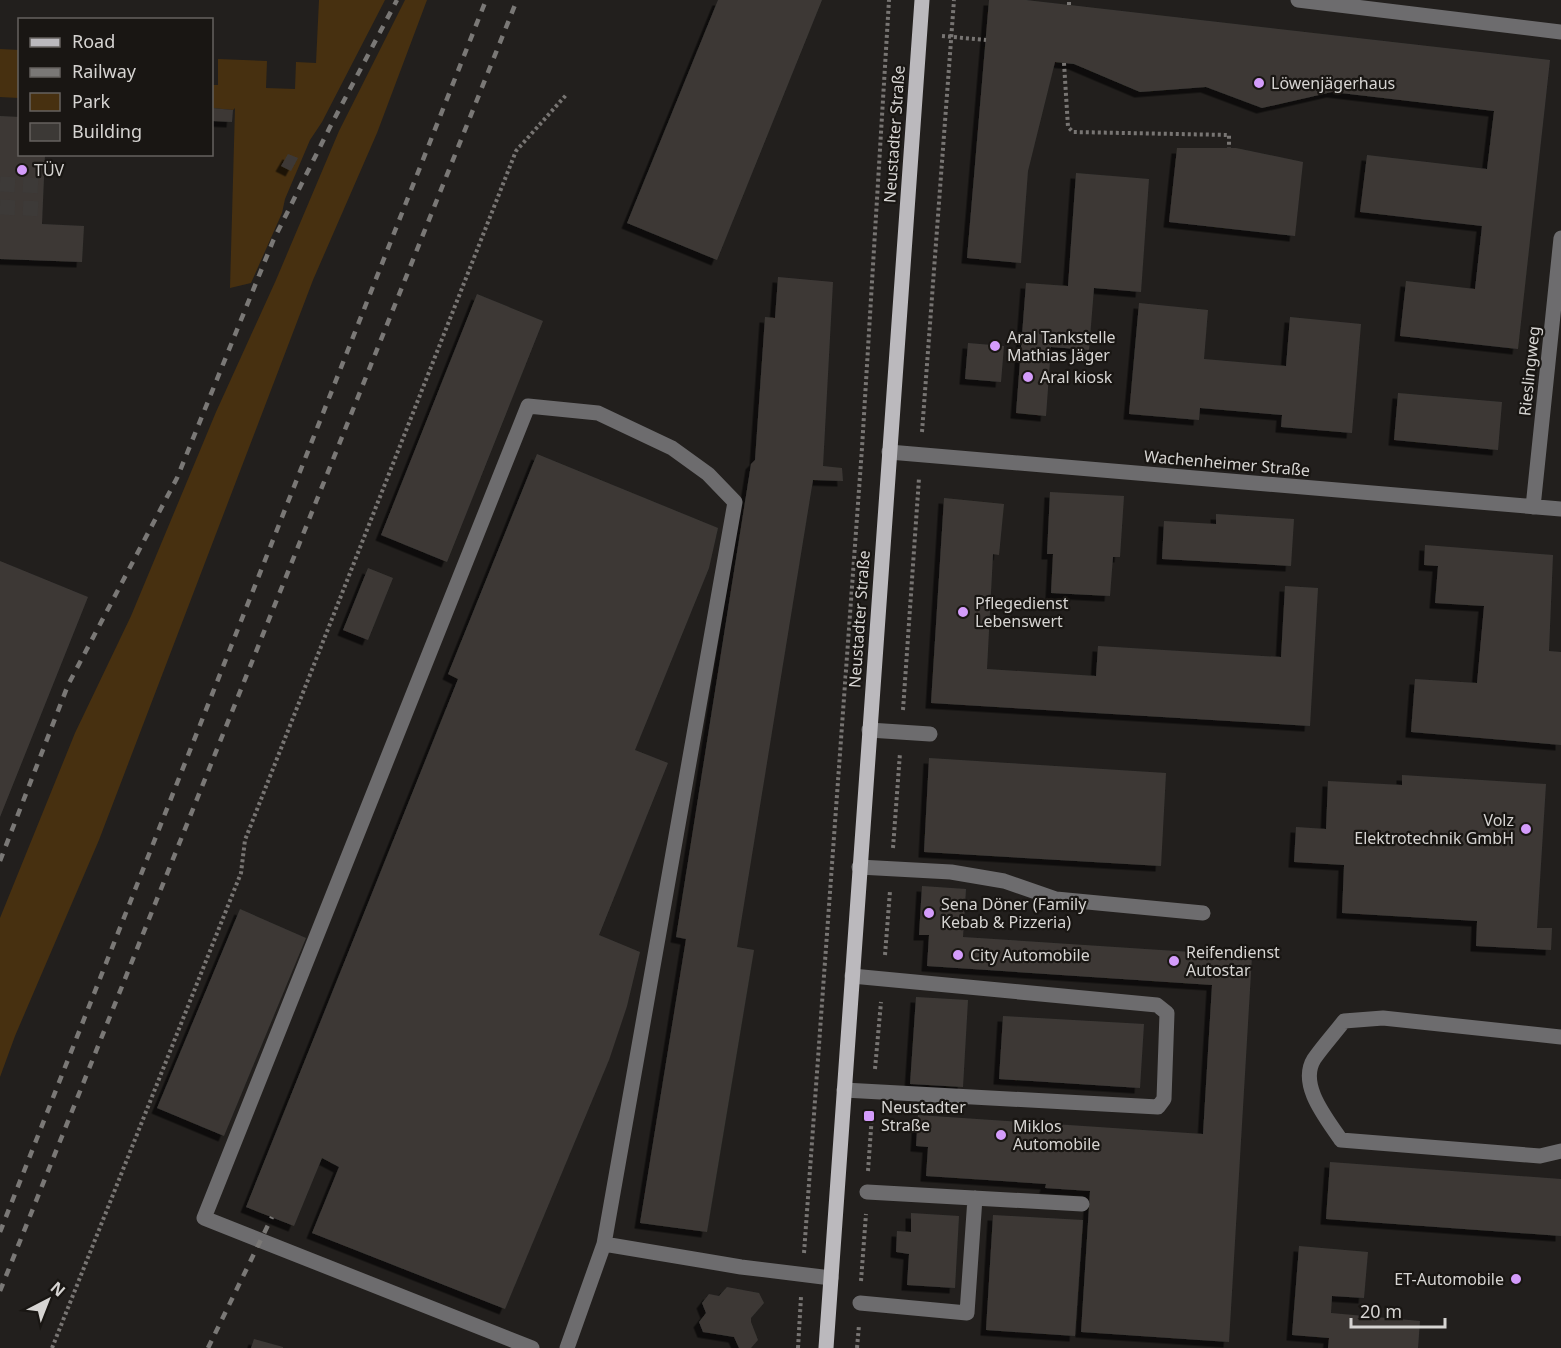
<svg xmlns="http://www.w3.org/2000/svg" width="1561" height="1348" font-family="'Noto Sans',sans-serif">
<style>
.green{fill:#473010}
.building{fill:#3c3936;filter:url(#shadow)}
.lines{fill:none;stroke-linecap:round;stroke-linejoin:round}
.minor-tunnel{stroke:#3d3a38;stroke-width:15;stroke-dasharray:15 8;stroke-linecap:butt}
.path{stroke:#787573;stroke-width:4;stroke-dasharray:3 3;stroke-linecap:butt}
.minor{stroke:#6d6c6e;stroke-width:15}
.major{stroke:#bbb9bd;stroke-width:15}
.rail{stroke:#7a7876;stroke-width:4.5;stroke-dasharray:8 8;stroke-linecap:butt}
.poi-dot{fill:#d49cfb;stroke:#191613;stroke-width:2}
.labels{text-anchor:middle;stroke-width:4.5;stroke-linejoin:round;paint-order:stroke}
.poi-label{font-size:16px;fill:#d6d4d2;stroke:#191613;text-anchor:start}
.street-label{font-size:16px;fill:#d6d4d2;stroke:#191613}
</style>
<defs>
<filter id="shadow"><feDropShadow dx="-5.5" dy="5.5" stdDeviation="0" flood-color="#0009"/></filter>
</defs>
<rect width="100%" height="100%" fill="#221f1d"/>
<!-- green -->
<path class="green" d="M319 0H385L322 122 310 140 285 199 282 213 251 283 230 288 235 108 233 110 212 108V85H218V59L267 61 266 88 295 89 296 62 316 63Z
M405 0H427L377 133 313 280 99 840 15 1036 0 1077V918L75 733 131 616 216 412 276 280 339 131Z
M0 49 19 50V98L0 97Z"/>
<!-- building -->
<path class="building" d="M718 0H822L717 260 627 223Z
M989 0H1026L1550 60 1518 349 1400 336 1406 281 1475 289 1482 226 1360 212 1367 155 1487 169 1494 111 1332 92 1262 108 1206 87 1140 92 1074 64 1055 62 1028 171 1021 263 967 258Z
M212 108 233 110 232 122 212 121Z
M0 116 20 117V154H45L42 224 84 226 82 262 0 259Z
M1177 148H1236L1303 162 1295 236 1169 222Z
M288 154 298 158 291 171 281 166Z
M1076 173 1149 179 1141 292 1094 288 1089 350 1051 347 1046 416 1016 413 1026 283 1068 286Z
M778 277 833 282 823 466 842 468 843 481 813 480 737 947 754 950 707 1232 640 1223 686 939 676 937 751 464 755 460 765 317 775 318Z
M477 294 543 321 447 562 381 535Z
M1139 303 1208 310 1204 359 1286 366 1290 317 1361 324 1352 433 1281 427 1282 415 1200 408 1199 420 1129 414Z
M968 343 1004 346 1001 382 965 379Z
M1398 393 1502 402 1498 450 1394 440Z
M537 454 718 528 709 568 635 750 668 763 599 935 640 952 627 1006 609 1060 505 1309 312 1233 339 1167 322 1158 294 1226 246 1207 458 679 448 674Z
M1050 492 1124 496 1120 557H1113L1110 596 1051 593 1053 554H1047Z
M944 498 1004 504 999 555 993 554 987 669 1096 676 1098 646 1281 657 1285 586 1318 588 1310 726 931 703Z
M1216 514 1294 519 1291 566 1162 559 1164 521 1216 524Z
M1425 545 1553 555 1549 651 1561 652V745L1411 732 1415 679 1477 683 1484 606 1435 603 1438 566 1424 565Z
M0 561 88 597 0 817Z
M368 568 393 578 368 640 343 630Z
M929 758 1166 773 1161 866 924 852Z
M1402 775 1546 784 1537 928H1552L1551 950 1476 946 1477 921 1342 913 1344 865 1294 862 1296 827 1326 829 1328 781 1402 785Z
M922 886 966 889 963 937 1252 956 1229 1342 1081 1332 1090 1191 1045 1188 1046 1184 926 1176 928 1147 916 1146 918 1115 1203 1134 1212 985 927 966 929 935H919Z
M240 909 306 938 224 1136 157 1108Z
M916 997 968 1000 963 1087 910 1084Z
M1003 1016 1144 1024 1140 1088 999 1079Z
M1330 1162 1561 1179V1236L1326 1219Z
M911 1213 959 1216 955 1288 907 1285 909 1254 896 1252 897 1231 911 1232Z
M993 1215 1083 1220 1075 1336 986 1330Z
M1299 1246 1368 1252 1364 1298 1332 1296 1331 1313 1420 1321 1418 1348H1328L1329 1338 1292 1335Z
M727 1287 759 1293 764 1303 751 1318V1322L758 1340 751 1348H739L734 1337 703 1332 699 1322 706 1313 702 1303 709 1294 719 1296Z
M254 1339 283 1347V1348H251Z"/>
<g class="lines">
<!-- minor-tunnel -->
<path class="minor-tunnel" d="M0 184 44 186
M0 207 43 209"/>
<!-- path -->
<path class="path" d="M1069 5V0
M942 36 986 40
M1064 63 1068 127 1073 132 1229 135V148
M922 432 954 0
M903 710 919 478
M893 848 900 753
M885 955 890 891
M875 1069 881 1002
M868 1171 872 1115
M804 1253 862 448 889 0
M861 1281 866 1214
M52 1348 241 873 245 840 516 151 567 94
M798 1348 801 1297
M857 1348 859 1325"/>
<!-- minor -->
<path class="minor" d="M1298 0 1561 32
M889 452 1561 509
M1533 507 1561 238
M869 730 930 734
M859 867 951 872 1004 881 1056 899 1203 913
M1561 1037 1383 1018 1344 1021C1334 1034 1323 1046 1314 1059 1298 1085 1327 1119 1341 1140L1540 1156 1561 1151
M844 1090 1158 1107 1164 1099 1167 1013 1157 1005 852 976
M867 1192 1082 1204
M604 1244 741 1267 831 1278
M860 1303 967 1313 975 1198
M532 1348 204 1218 528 406 598 413 672 448 708 474 735 502 604 1244 567 1348"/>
<!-- major -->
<path class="major" d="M826 1348 922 0"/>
<!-- rail -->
<path class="rail" d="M0 861 68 685 177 478 273 241 330 127 397 0
M0 1232 486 0
M0 1291 517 0
M208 1348 272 1217"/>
</g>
<!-- markers -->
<g class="poi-dot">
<circle cx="1259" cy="83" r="6"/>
<circle cx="22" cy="170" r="6"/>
<circle cx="995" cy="346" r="6"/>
<circle cx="1028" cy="377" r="6"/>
<circle cx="963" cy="612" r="6"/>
<circle cx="1526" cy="829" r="6"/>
<circle cx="929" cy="913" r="6"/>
<circle cx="958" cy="955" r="6"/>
<circle cx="1174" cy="961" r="6"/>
<rect x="863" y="1110" width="12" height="12" rx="3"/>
<circle cx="1001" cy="1135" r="6"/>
<circle cx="1516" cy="1279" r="6"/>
</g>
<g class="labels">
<!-- poi labels -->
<g class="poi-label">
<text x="1271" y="89">Löwenjägerhaus</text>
<text x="34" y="176">TÜV</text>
<text x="1007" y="343">Aral Tankstelle<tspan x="1007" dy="18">Mathias Jäger</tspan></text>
<text x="1040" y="383">Aral kiosk</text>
<text x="975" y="609">Pflegedienst<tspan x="975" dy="18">Lebenswert</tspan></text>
<text x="1514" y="826" text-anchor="end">Volz<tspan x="1514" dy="18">Elektrotechnik GmbH</tspan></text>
<text x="941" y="910">Sena Döner (Family<tspan x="941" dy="18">Kebab &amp; Pizzeria)</tspan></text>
<text x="1186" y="958">Reifendienst<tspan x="1186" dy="18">Autostar</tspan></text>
<text x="970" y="961">City Automobile</text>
<text x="881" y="1113">Neustadter<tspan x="881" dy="18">Straße</tspan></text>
<text x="1013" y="1132">Miklos<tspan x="1013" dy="18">Automobile</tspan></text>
<text x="1504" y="1285" text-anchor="end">ET-Automobile</text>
</g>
<!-- street labels -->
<g class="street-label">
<text transform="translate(894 134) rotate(-86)" y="6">Neustadter Straße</text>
<text transform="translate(1529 371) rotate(-84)" y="6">Rieslingweg</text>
<text transform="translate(1227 463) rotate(5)" y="6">Wachenheimer Straße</text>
<text transform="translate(859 619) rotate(-86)" y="6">Neustadter Straße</text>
</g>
</g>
<!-- legend -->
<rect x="18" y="18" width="195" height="138" fill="#191613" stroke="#65625f" stroke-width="1.5"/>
<rect x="30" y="38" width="30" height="9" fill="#bbb9bd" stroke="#65625f" stroke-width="1.5"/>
<text x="72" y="48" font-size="18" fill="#d6d4d2">Road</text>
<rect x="30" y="68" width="30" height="9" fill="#7a7876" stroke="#65625f" stroke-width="1.5"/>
<text x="72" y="78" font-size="18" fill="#d6d4d2">Railway</text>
<rect x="30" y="93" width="30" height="18" fill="#473010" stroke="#65625f" stroke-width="1.5"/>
<text x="72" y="108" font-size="18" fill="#d6d4d2">Park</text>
<rect x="30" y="123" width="30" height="18" fill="#3c3936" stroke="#65625f" stroke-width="1.5"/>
<text x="72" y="138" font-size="18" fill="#d6d4d2">Building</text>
<!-- north arrow -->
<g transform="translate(48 1300) rotate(42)" stroke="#191613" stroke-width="4.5" paint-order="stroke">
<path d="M0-4.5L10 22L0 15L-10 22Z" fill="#d6d4d2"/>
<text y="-9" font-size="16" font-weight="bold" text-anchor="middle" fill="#d6d4d2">N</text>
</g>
<!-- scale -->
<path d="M1351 1318v9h94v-9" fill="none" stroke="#d6d4d2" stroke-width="3"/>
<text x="1360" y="1318" font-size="18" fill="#d6d4d2" stroke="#191613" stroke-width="4.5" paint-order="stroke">20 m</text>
</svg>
